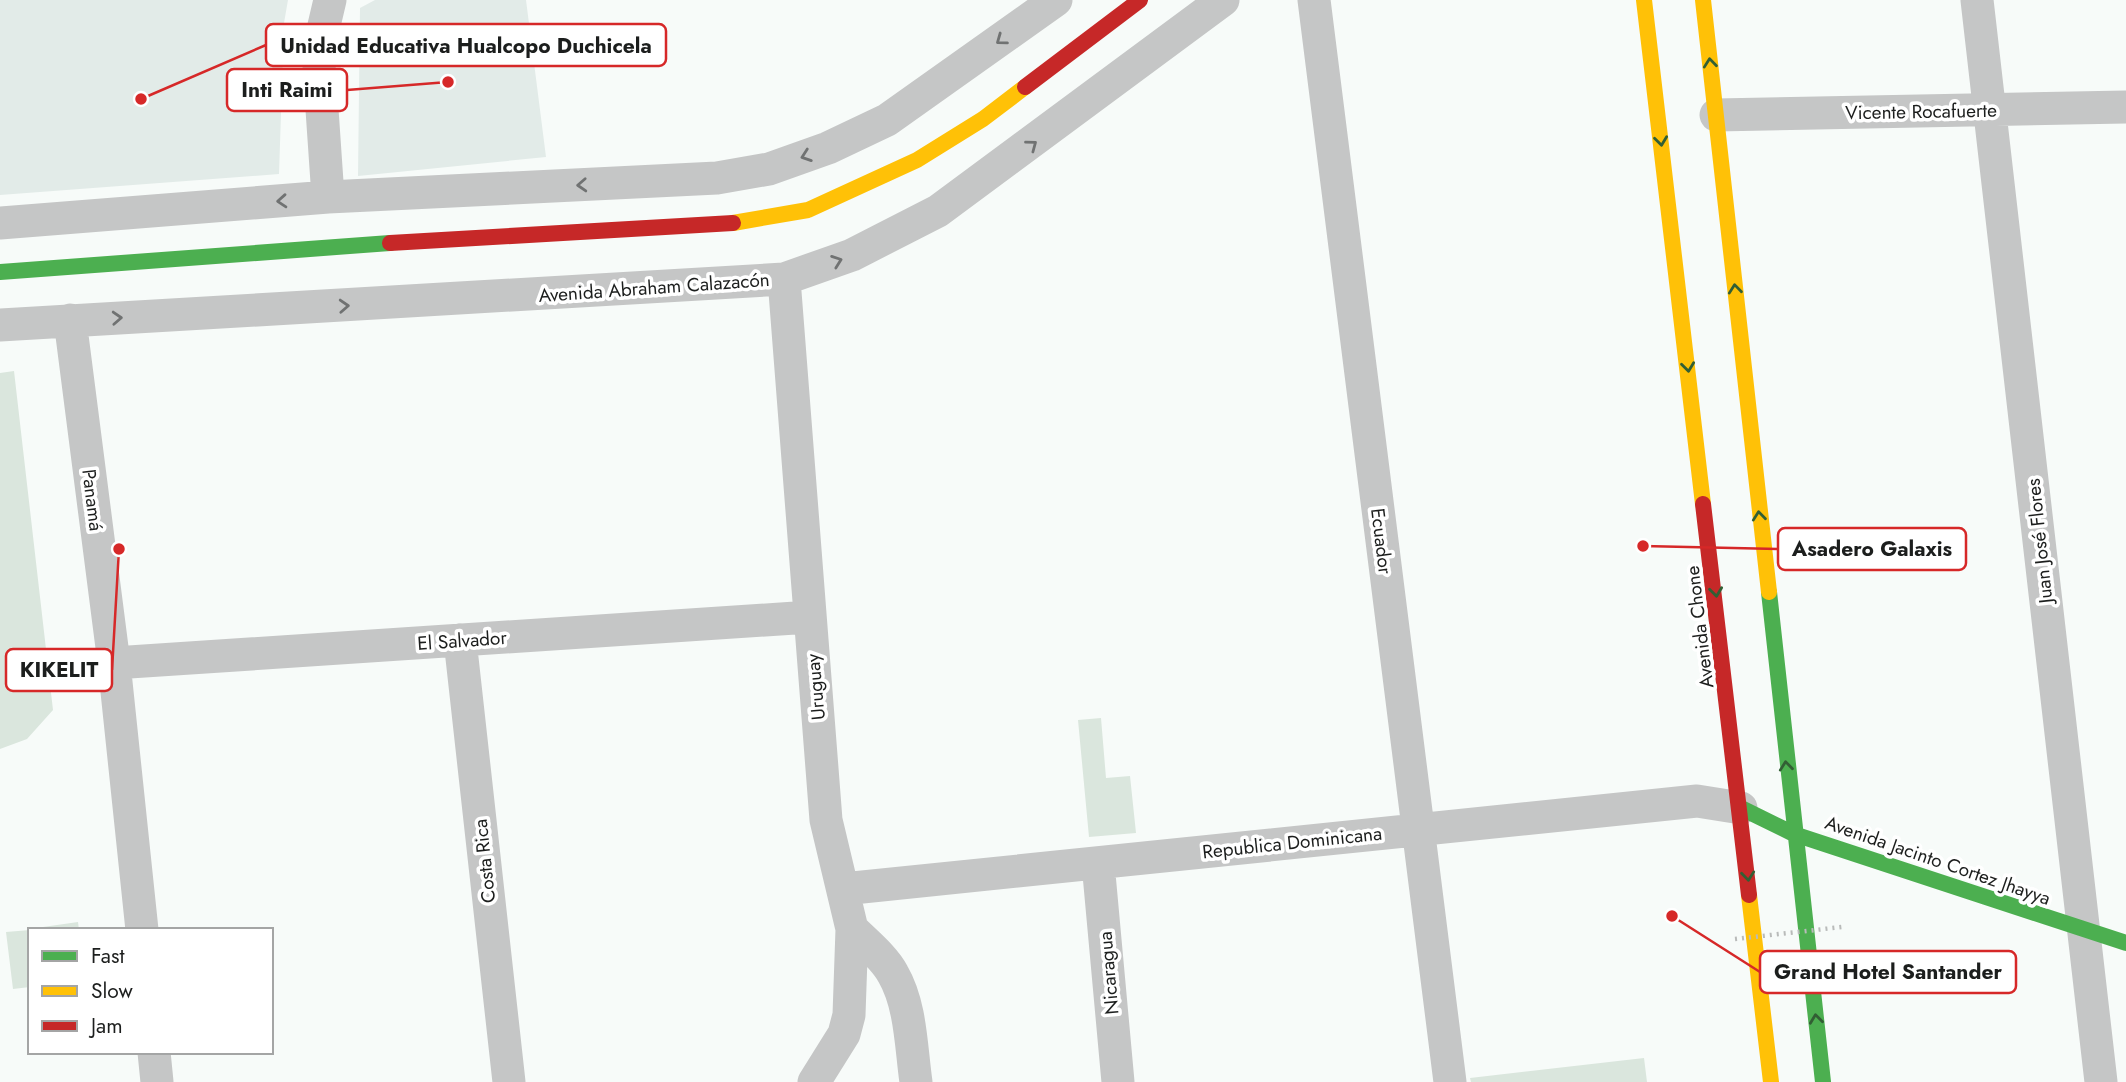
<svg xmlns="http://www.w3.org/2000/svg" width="2126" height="1082" font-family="Jost,sans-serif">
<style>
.built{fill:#e2ebe8}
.building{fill:#dae6dd}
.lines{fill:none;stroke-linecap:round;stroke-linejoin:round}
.street{stroke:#c5c6c6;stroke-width:33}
.fast{stroke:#4caf50;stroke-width:16}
.slow{stroke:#ffc107;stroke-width:16}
.jam{stroke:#c62828;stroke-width:16}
.path-bridge{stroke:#b9bbba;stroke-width:4.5;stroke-dasharray:2 5;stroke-linecap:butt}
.oneway{stroke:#707272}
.oneway2{stroke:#325f34}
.labels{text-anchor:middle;stroke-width:7;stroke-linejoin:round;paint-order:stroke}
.street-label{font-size:19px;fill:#1c1e1d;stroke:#fff}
.leader{fill:none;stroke:#d62828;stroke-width:2.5}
.callout-dot{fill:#d62828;stroke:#fff;stroke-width:2.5}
.callout{fill:#fff;stroke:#d62828;stroke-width:2.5}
.callout-label{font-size:21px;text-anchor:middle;font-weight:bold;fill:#1c1e1d}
</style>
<rect width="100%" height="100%" fill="#f7fbf9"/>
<!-- built -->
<path class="built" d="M0 0H288L284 23 279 174 0 195Z
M375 0H526L546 157 358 176 360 8Z"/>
<!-- building -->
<path class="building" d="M14 371 53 710 27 739 0 749V373Z
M1101 718 1106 778 1130 776 1136 833 1089 837 1078 720Z
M78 922 79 930H36V928Z
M30 930V987L13 989 6 932Z
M1644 1058 1647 1082H1471L1470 1078Z"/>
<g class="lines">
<!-- street -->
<path class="street" d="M1314 0 1450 1082
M1977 0 2101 1082
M1716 115 2126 107
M328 197 318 51 330 0
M0 223 328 197 717 178 769 169 828 148 887 120 1056 0
M784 279 826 820 852 929 849 1015 844 1034 814 1082
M70 320 114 663 142 930
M0 325 784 279 852 255 938 211 1223 0
M460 640 509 1082
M114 663 810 617
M1098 863 1118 1082
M843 889 1697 801 1741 808
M852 929C866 943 884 957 893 974 911 1005 911 1047 916 1082
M154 1052 157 1082"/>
<!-- fast -->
<path class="fast" d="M0 272 390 243
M1769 592 1823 1082
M1741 808 1794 834 2126 943"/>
<!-- slow -->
<path class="slow" d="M1644 0 1703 504
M1703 0 1769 592
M733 223 808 210 917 160 983 119 1025 87
M1749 895 1771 1082"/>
<!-- jam -->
<path class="jam" d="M1025 87 1140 0
M390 243 733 223
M1703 504 1749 895"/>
<!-- path-bridge -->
<path class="path-bridge" d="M1735 939 1842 927"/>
</g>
<!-- one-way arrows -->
<defs><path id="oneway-chevron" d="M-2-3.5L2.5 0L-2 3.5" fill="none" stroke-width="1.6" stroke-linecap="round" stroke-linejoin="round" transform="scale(1.75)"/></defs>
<g class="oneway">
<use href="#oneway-chevron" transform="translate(1001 40) rotate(144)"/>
<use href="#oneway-chevron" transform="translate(1032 145) rotate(-37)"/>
<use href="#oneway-chevron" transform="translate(806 156) rotate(161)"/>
<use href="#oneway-chevron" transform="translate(582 185) rotate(177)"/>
<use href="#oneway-chevron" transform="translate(282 201) rotate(176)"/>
<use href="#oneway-chevron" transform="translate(837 261) rotate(-20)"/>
<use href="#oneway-chevron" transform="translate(344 306) rotate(-3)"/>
<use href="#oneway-chevron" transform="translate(117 318) rotate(-3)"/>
</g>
<g class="oneway2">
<use href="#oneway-chevron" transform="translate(1710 63) rotate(-96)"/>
<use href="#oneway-chevron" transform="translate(1661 141) rotate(83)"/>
<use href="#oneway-chevron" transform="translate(1735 289) rotate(-96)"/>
<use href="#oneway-chevron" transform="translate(1688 367) rotate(83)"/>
<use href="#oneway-chevron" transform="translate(1759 516) rotate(-96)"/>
<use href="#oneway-chevron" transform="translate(1716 592) rotate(83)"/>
<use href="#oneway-chevron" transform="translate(1786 766) rotate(-96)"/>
<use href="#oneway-chevron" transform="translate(1748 876) rotate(84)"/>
<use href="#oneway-chevron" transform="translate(1816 1019) rotate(-97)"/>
</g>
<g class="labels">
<!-- street labels -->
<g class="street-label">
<text transform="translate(1921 111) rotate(-1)" y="7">Vicente Rocafuerte</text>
<text transform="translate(654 287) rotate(-4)" y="7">Avenida Abraham Calazacón</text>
<text transform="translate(93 500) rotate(83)" y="7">Panamá</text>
<text transform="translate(1382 541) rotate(83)" y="7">Ecuador</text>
<text transform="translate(2039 541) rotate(-96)" y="7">Juan José Flores</text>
<text transform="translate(1699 627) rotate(-97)" y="7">Avenida Chone</text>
<text transform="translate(462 640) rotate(-4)" y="7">El Salvador</text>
<text transform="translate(815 687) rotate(-95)" y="7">Uruguay</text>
<text transform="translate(1292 842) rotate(-6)" y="7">Republica Dominicana</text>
<text transform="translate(1938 860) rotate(19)" y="7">Avenida Jacinto Cortez Jhayya</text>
<text transform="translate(484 861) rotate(-96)" y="7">Costa Rica</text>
<text transform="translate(1108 973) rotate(-95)" y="7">Nicaragua</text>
</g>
</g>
<!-- callouts -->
<path class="leader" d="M141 99L266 45M448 82L347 90M1643 546L1778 549M119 549L112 670M1672 916L1760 972"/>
<g class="callout-dot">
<circle cx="141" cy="99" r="7"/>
<circle cx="448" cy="82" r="7"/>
<circle cx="1643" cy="546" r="7"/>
<circle cx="119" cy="549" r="7"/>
<circle cx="1672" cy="916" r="7"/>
</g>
<g class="callout">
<rect x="266" y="24" width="400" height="42" rx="7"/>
<rect x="227" y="69" width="120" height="42" rx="7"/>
<rect x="1778" y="528" width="188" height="42" rx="7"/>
<rect x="6" y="649" width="106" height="42" rx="7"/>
<rect x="1760" y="951" width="256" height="42" rx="7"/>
</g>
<g class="callout-label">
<text x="466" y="53">Unidad Educativa Hualcopo Duchicela</text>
<text x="287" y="97">Inti Raimi</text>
<text x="1872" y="556">Asadero Galaxis</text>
<text x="59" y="677">KIKELIT</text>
<text x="1888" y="979">Grand Hotel Santander</text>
</g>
<!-- legend -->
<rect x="28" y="928" width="245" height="126" fill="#ffffff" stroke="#a4a5a5" stroke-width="2"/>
<rect x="42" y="951" width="35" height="10" fill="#4caf50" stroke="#a4a5a5" stroke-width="2"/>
<text x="91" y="963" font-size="21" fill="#1c1e1d">Fast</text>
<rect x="42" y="986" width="35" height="10" fill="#ffc107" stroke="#a4a5a5" stroke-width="2"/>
<text x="91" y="998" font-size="21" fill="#1c1e1d">Slow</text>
<rect x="42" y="1021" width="35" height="10" fill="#c62828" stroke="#a4a5a5" stroke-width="2"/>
<text x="91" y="1033" font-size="21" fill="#1c1e1d">Jam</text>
</svg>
